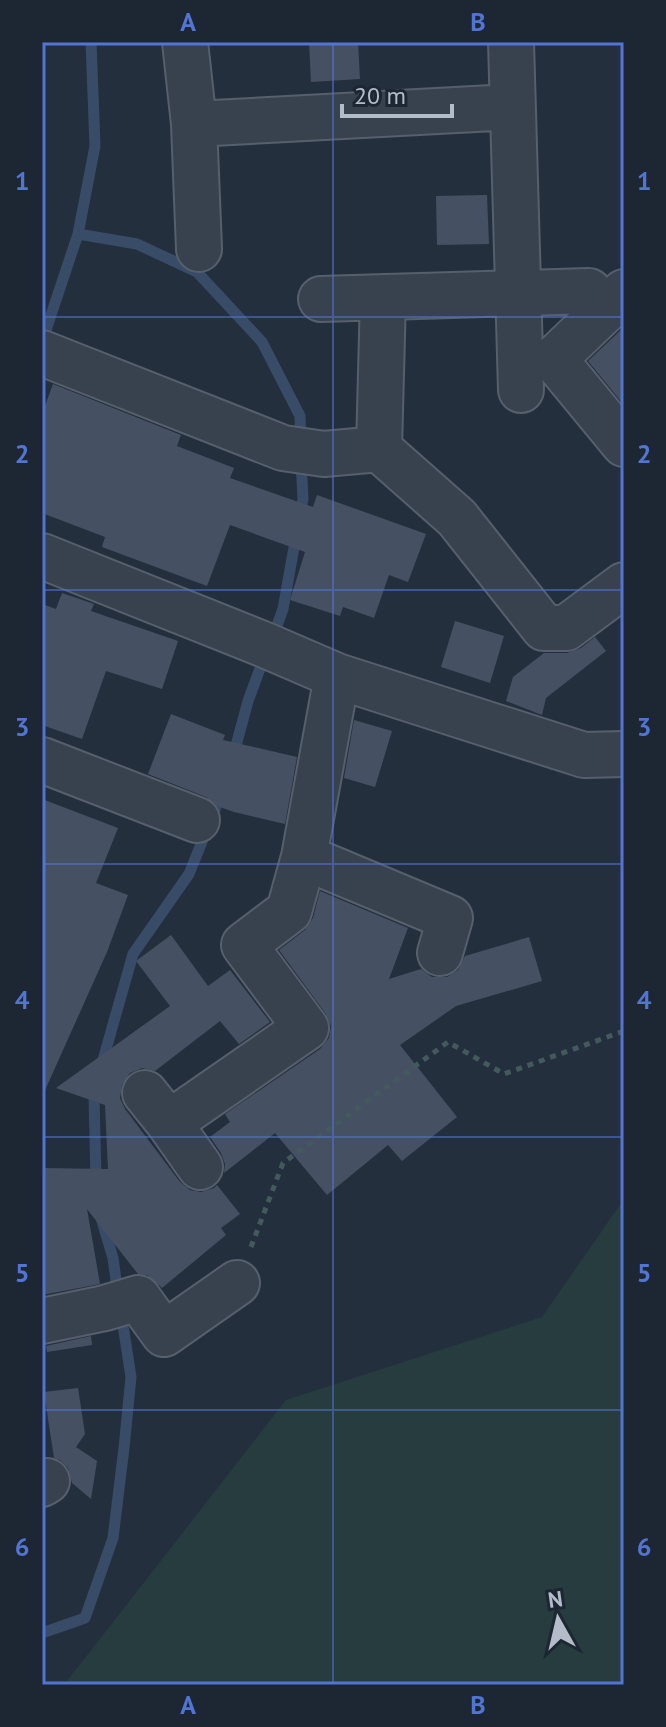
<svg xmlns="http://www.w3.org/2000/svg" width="666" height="1727" font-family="'PT Sans',sans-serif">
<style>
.green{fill:#263c3f}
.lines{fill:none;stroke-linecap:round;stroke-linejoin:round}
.stream{stroke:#394c67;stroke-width:11}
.building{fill:#455162}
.minor-casing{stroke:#565f6c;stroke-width:48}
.path{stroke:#44595c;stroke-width:5;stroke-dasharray:6 6;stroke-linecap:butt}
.minor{stroke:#38414e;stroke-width:44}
.grid{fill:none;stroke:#5274d3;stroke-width:2;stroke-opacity:0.55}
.neatline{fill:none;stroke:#5274d3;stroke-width:3}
.grid-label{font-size:26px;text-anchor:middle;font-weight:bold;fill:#5274d3}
</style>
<rect width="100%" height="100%" fill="#242f3e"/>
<!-- green -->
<path class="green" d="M624 1199V1685H64L286 1400 542 1317Z"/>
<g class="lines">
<!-- stream -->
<path class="stream" d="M78 234 137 244 197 272 262 342 300 416 301 443
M45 333 78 234 95 146 91 42
M300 515 303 499 301 460
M272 639 283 609 296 536
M233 757 248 701 265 655
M101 1067 133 954 189 874 222 792
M96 1182 94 1096 96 1087
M101 1218 113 1258 118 1295
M42 1633 85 1618 113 1538 124 1448 131 1377 121 1312"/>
</g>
<!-- building -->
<path class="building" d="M309 42H358L360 79 311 82Z
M487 195 489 244 437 245 436 196Z
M624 327V405L588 361Z
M53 384 181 435 177 446 234 468 230 478 313 507 317 495 426 534 408 582 389 575 374 618 343 607 340 616 290 600 305 552 230 525 207 586 102 547 105 537 42 513V414Z
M62 593 94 604 91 611 178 641 162 689 106 671 82 739 42 725V604L56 609Z
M455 621 504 636 490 683 441 667Z
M595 637 606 651 546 698 542 715 506 701 513 677 544 653H567L581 648Z
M171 714 225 735 223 740 297 757 285 824 234 812 217 806 206 797 148 774Z
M354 720 392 731 375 787 344 778Z
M42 799 118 828 96 883 128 895 107 952 42 1097Z
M320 891 408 928 389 979 421 969 432 977H447L458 970 465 956 529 937 542 981 456 1006 400 1045 457 1117 402 1161 388 1145 327 1195 275 1133 224 1173 225 1164 221 1153 210 1137 230 1122 225 1114 320 1049 329 1038 331 1026 326 1014 279 950 305 930 313 918Z
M171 935 208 986 230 970 270 1022 239 1044 220 1021 155 1071 142 1068 130 1073 122 1085 120 1098 125 1109 180 1182 190 1190 201 1192 214 1188 217 1185 240 1214 221 1228 226 1235 162 1288 147 1275 138 1274 87 1209 100 1284 42 1295V1168L108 1169 105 1105 56 1088 170 1006 136 961Z
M91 1336 92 1345 47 1352 46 1346Z
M78 1388 85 1434 76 1447 97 1461 91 1499 72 1483 68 1468 60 1460 54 1458 44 1392Z"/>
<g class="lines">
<!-- minor casing -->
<g class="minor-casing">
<path id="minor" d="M185 42 194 124 199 249
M511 42 521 390
M194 124 512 107
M624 292 554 359 624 444
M321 299 589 291
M42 353 283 448 324 454 379 449 457 518 544 628H566L624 585
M379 449 383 297
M42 556 265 645 337 676 584 755 624 754
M42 760 197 820
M304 857 450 918 440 953
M145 1093 169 1123 200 1167
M169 1123 306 1028 244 945 289 911 304 857 337 676
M42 1321 105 1308 138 1298 164 1334 237 1283
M42 1484 47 1481"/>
</g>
<!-- path -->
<path class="path" d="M251 1247 283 1163 448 1042 504 1074 624 1031"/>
<!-- minor -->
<use href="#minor" class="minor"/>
</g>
<!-- grid -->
<path class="grid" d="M333 42V1685M42 317H624M42 590H624M42 864H624M42 1137H624M42 1410H624"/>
<!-- border -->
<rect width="666" height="1727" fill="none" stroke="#1d2633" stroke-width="88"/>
<!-- north arrow -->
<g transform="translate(558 1619) rotate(352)" stroke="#1d2633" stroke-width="6" paint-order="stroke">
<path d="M0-6L14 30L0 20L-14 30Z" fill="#b4bcc9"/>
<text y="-12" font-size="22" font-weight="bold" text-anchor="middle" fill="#b4bcc9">N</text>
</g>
<!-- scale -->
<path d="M342 104v12h110v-12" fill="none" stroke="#b4bcc9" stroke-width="4"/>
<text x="354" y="104" font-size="24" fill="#b4bcc9" stroke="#1d2633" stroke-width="6" paint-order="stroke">20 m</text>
<rect x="44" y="44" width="578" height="1639" class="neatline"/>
<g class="grid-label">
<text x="188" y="31">A</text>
<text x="478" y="31">B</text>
<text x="22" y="190">1</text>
<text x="644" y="190">1</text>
<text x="22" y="463">2</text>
<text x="644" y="463">2</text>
<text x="22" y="736">3</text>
<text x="644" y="736">3</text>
<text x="22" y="1009">4</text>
<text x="644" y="1009">4</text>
<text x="22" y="1282">5</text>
<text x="644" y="1282">5</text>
<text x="22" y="1556">6</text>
<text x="644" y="1556">6</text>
<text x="188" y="1714">A</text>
<text x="478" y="1714">B</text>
</g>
</svg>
